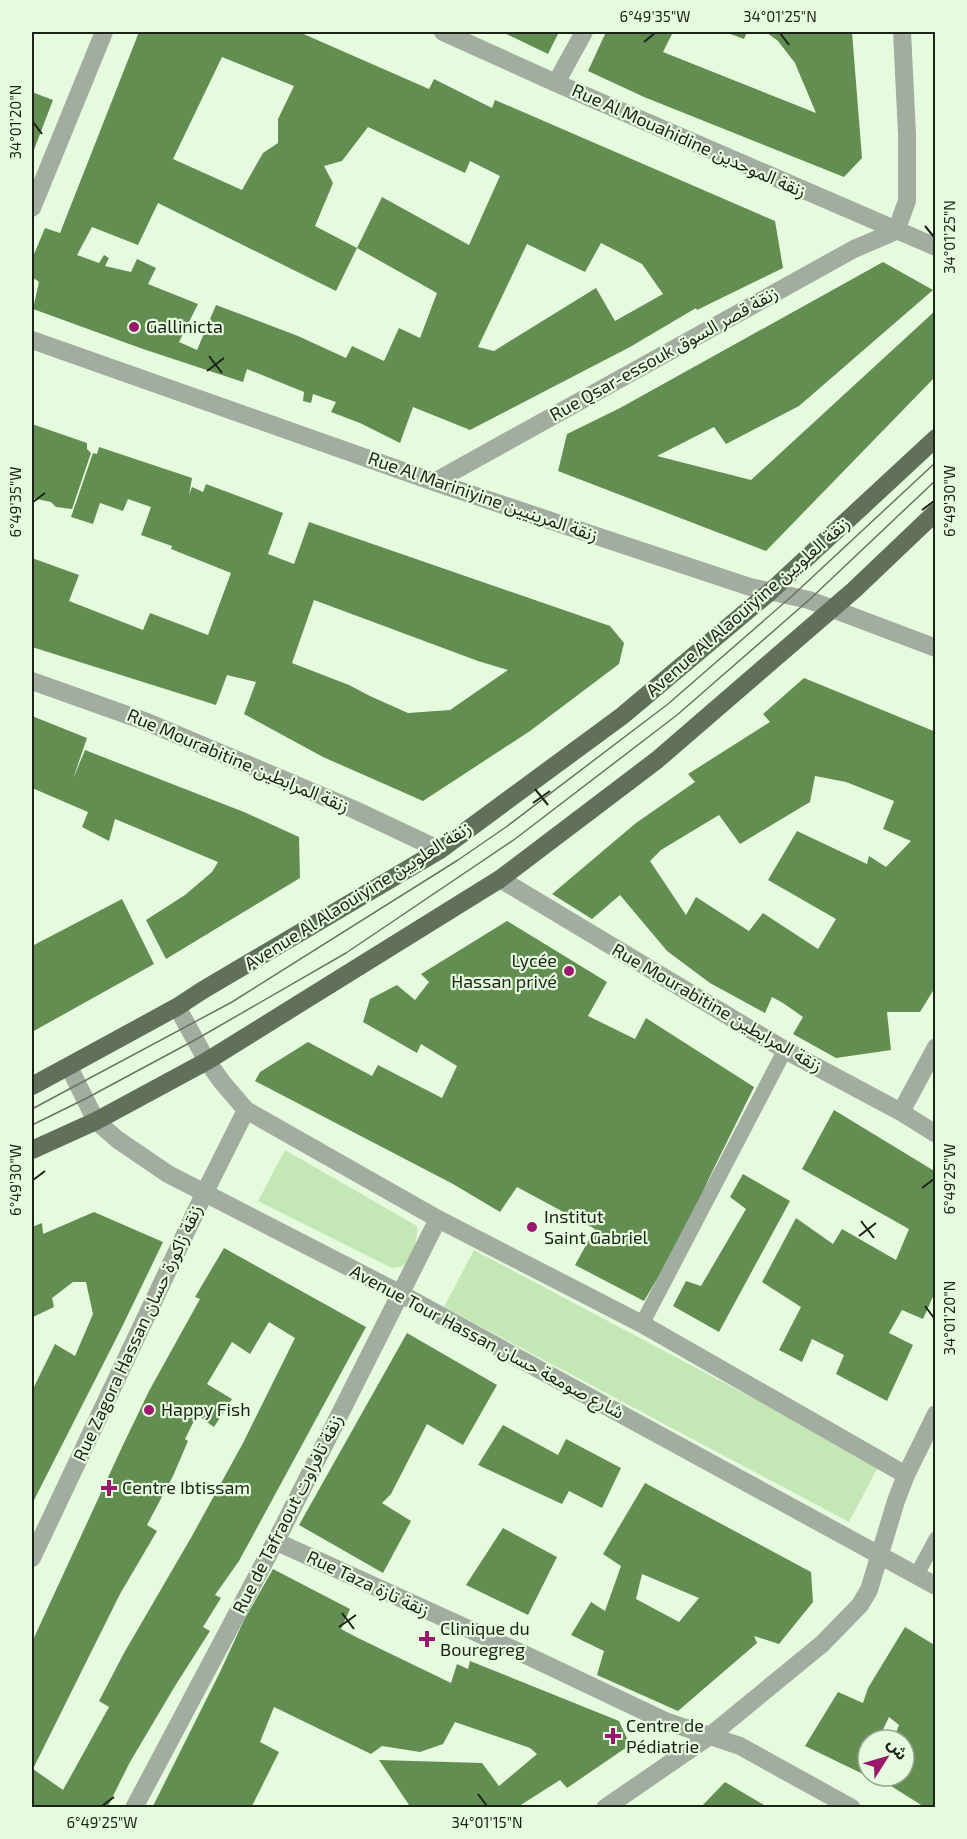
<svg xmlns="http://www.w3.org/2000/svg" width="967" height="1839" font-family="'Exo 2','Noto Sans Arabic',sans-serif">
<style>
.green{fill:#c3e8b6}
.building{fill:#638e52;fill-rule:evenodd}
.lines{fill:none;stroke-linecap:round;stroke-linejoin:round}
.lane{stroke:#a3aca0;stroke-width:15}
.street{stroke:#a3aca0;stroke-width:18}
.primary{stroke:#61705b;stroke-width:18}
.tram{stroke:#677462;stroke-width:1.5}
.ticks{fill:none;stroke:#1b2318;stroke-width:2}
.poi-dot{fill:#9b196d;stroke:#e6fbde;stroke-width:2}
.labels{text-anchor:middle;stroke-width:4.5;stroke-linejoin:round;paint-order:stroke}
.street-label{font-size:18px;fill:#1b2318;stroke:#e6fbde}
.poi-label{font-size:18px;fill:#1b2318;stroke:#e6fbde;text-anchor:start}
.neatline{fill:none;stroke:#1b2318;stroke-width:2}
.ticks-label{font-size:15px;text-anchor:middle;fill:#1b2318}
</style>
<rect width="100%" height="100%" fill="#e6fbde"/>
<!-- green -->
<path class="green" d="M285 1150 417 1226C418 1238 413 1261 401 1267 401 1267 392 1268 392 1268L258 1201Z
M474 1250 879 1465 849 1522 444 1307Z"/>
<!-- building -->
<path class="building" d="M139 32H299L429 89 434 79 492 108 495 100 775 221 783 268 697 310 696 308 630 347 470 430 413 407 400 443 360 423 331 412 336 402 313 394 311 403 303 401 304 392 247 369 243 382 143 349 33 309 39 282 32 277V259L45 228 60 233ZM222 57 294 86 278 119V143L263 153 242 190 173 159ZM368 127 465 173 470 161 500 176 469 245 382 197 357 248 437 293 420 338 399 328 384 361 352 346 346 358 298 336 216 305 197 350 179 342 198 304 148 284 156 268 137 259 131 272 105 266 109 258 104 255 99 263 77 255 92 227 138 245 158 203 336 291 357 248 315 226 333 183 324 166 342 161ZM601 243 642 264 663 294 615 321 596 288 494 351 478 347 527 244 585 272Z
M502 32H559L548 54Z
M606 32H673L663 52 816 113 795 63 778 41 766 32H852L862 158 844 177 644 97 588 71Z
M725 32H747L744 39Z
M32 92 53 100 32 155Z
M883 262 933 290 799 406 726 444 714 427 657 456 751 480 936 310V376L766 551 558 471 567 434 620 408Z
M32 424 87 443V449L91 453 72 509 56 507 51 502 32 498Z
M99 447 192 478 189 495 192 487 203 492 206 484 283 513 268 554 294 564 309 522 610 626 624 643 619 664 530 731 423 801 323 757 244 714 256 682 227 675 216 705 32 647V558L79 575 69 601 143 630 150 613 208 635 231 573 171 549 172 546 141 535 151 507 128 499 123 511 100 503 93 524 71 517 93 453 97 454ZM314 600 478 661 508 670 450 710 408 713 370 696 349 685 292 663Z
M804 678 936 732V986L920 1012H887L891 1050 836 1058 793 1034 803 1017 783 1003 772 997 765 1013 710 983 667 951 620 895 592 919 552 894 636 823 695 782 688 774 770 722 763 714ZM815 776 846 782 894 801 883 829 911 841 886 867 869 856 867 864 797 831 768 880 836 919 818 949 763 913 749 931 696 897 686 915 650 861 661 850 719 815 740 844 810 802Z
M32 716 87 738 73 779 85 750 244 812 299 837 300 878 166 959 146 920 185 895 212 872 218 862 115 819 109 841 82 827 88 812 32 788Z
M122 899 154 964 32 1032V946Z
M507 921 607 982 588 1016 635 1039 646 1018 754 1087 710 1176 686 1230 644 1301 575 1265 595 1229 517 1187 500 1212 453 1184 255 1081 260 1072 308 1042 372 1076 378 1065 442 1098 457 1066 421 1044 417 1053 363 1022 370 999 397 985 415 1000 429 982 421 974Z
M834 1110 936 1172V1290L923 1319 902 1310 889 1333 913 1345 887 1401 836 1374 844 1355 812 1339 802 1362 779 1350 801 1307 762 1282 796 1218 833 1244 842 1229 896 1260 909 1229 802 1169Z
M743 1174 790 1201 719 1332 673 1306 686 1281 701 1286 746 1209 730 1197Z
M94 1212 163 1242 121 1329 32 1504V1391L55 1344 75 1356 93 1314 86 1282H73L52 1298 54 1307 33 1317 32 1316V1227L42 1223 43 1234Z
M224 1248 366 1327 239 1561 215 1595 221 1598 203 1627 210 1631 175 1686 130 1762 107 1808H32V1642L123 1445 149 1391 200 1299 195 1297ZM269 1322 295 1338 243 1443 192 1536 124 1653 99 1701 109 1707 63 1790 33 1769 120 1594 157 1531 147 1525 173 1476 188 1441 185 1439 197 1415 214 1427 232 1399 207 1384 232 1342 250 1354Z
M407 1333 497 1385 463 1445 427 1424 391 1494 382 1503 411 1521 383 1573 299 1525Z
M503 1425 558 1455 566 1439 621 1468 602 1508 569 1491 562 1504 478 1465Z
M645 1483 811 1572 813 1602 779 1644 754 1636 757 1643 678 1711 597 1675 604 1651 571 1635 591 1602 605 1611 621 1566 603 1554ZM642 1574 699 1598 679 1622 636 1599Z
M503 1528 557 1557 528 1615 466 1585Z
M273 1569 350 1609 341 1629 356 1637 451 1683 457 1664 468 1669 470 1661 619 1721 630 1745 567 1788 560 1780 516 1808H411L379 1760 482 1763 499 1786 537 1754 530 1748 455 1722 443 1744 420 1752 382 1746 371 1754 274 1707 260 1742 279 1752 251 1808H152L220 1672 244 1620Z
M905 1627 936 1646V1802L933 1808H926L875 1776H904V1740H893L899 1725 889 1717 878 1740H868V1763L863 1774 805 1746 838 1692 863 1703 868 1688Z
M725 1782 769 1808H700Z"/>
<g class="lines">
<!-- lane -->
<path class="lane" d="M642 1324 785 1050
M916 1576 936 1539"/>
<!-- street -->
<path class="street" d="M443 32 556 83 936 247
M556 83 584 32
M32 208 104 32
M32 340 434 482 750 587 809 600 936 648
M434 482 854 249 896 231 907 201V134L902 32
M32 681 147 722 353 809 440 850
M500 879 785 1050 901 1112 936 1134
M177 1007 207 1061 222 1082 246 1110 438 1219 642 1324 906 1475
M69 1067 96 1121 118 1140 168 1174 401 1294 936 1586
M901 1112 936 1047
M275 1541 528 1656 665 1721 740 1746 852 1808
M32 1558 205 1192 246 1110
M134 1808 283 1527 438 1219
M605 1808 711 1735 822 1644 860 1605 869 1590 896 1501 906 1475 936 1414"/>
<!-- primary -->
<path class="primary" d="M32 1086 177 1007 203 990 440 850 622 716 771 591 936 438
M32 1150 96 1121 207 1061 500 879 657 760 854 590 936 512"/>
<!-- tram -->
<path class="tram" d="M32 1109 232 1002 458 860 506 827 668 704 792 596 936 462
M32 1125 85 1099 195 1040 346 953 515 839 677 715 809 600 936 480"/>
</g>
<!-- ticks -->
<path class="ticks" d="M780 33 789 45M644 42 655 33M33 122 42 134M925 226 934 237M209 356 222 373M207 371 224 358M33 502 45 493M922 510 934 501M535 789 548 805M533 803 550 791M33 1180 45 1171M922 1188 934 1179M861 1221 874 1238M859 1236 876 1223M925 1306 934 1318M342 1613 354 1629M339 1627 356 1615M478 1794 487 1806M102 1806 114 1797"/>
<!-- markers -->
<g class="poi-dot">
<circle cx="134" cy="327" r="6"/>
<circle cx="569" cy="971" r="6"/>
<circle cx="532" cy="1227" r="6"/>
<circle cx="149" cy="1410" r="6"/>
<path d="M106 1479h6v6h6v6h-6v6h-6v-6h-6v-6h6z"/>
<path d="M424 1630h6v6h6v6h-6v6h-6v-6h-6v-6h6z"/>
<path d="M610 1727h6v6h6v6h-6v6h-6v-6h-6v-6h6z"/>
</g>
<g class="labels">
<!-- street labels -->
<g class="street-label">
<text transform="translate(689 141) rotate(24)" y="6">Rue Al Mouahidine زنقة الموحدين</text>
<text transform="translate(664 354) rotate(-29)" y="6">Rue Qsar-essouk زنقة قصر السوق</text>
<text transform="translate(483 497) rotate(19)" y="6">Rue Al Mariniyine زنقة المرينيين</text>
<text transform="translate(748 607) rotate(-41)" y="6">Avenue Al Alaouiyine زنقة العلويين</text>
<text transform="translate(238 761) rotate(23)" y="6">Rue Mourabitine زنقة المرابطين</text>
<text transform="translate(358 896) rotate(-32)" y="6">Avenue Al Alaouiyine زنقة العلويين</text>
<text transform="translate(717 1008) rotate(30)" y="6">Rue Mourabitine زنقة المرابطين</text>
<text transform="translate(138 1333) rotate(-65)" y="6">Rue Zagora Hassan زنقة زاكورة حسان</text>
<text transform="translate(487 1342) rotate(28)" y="6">Avenue Tour Hassan شارع صومعة حسان</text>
<text transform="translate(288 1514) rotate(-63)" y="6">Rue de Tafraout زنقة تافراوت</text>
<text transform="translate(368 1584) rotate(25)" y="6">Rue Taza زنقة تازة</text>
</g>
<!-- poi labels -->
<g class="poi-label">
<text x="146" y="333">Gallinicta</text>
<text x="557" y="967" text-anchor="end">Lycée<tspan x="557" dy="21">Hassan privé</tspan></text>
<text x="544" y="1223">Institut<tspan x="544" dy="21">Saint Gabriel</tspan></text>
<text x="161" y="1416">Happy Fish</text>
<text x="122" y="1494">Centre Ibtissam</text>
<text x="440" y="1635">Clinique du<tspan x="440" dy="21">Bouregreg</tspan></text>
<text x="626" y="1732">Centre de<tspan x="626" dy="21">Pédiatrie</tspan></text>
</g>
</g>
<!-- border -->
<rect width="967" height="1839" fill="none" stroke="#e6fbde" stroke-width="66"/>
<!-- north arrow -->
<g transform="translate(886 1758) rotate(53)"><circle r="28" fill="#e6fbde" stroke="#95a58f" stroke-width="1.5"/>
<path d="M0-4.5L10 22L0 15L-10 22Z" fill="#9b196d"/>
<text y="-9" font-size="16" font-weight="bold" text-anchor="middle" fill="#1b2318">ش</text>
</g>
<rect x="33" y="33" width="901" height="1773" class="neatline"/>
<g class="ticks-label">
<text x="655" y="22">6°49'35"W</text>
<text x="780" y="22">34°01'25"N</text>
<text transform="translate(16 122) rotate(-90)" y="5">34°01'20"N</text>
<text transform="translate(950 237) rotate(-90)" y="5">34°01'25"N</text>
<text transform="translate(950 501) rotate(-90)" y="5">6°49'30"W</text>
<text transform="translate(16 502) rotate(-90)" y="5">6°49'35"W</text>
<text transform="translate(950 1179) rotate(-90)" y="5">6°49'25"W</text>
<text transform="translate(16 1180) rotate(-90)" y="5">6°49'30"W</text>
<text transform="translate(950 1318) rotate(-90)" y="5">34°01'20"N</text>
<text x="102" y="1828">6°49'25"W</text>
<text x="487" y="1828">34°01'15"N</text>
</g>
</svg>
